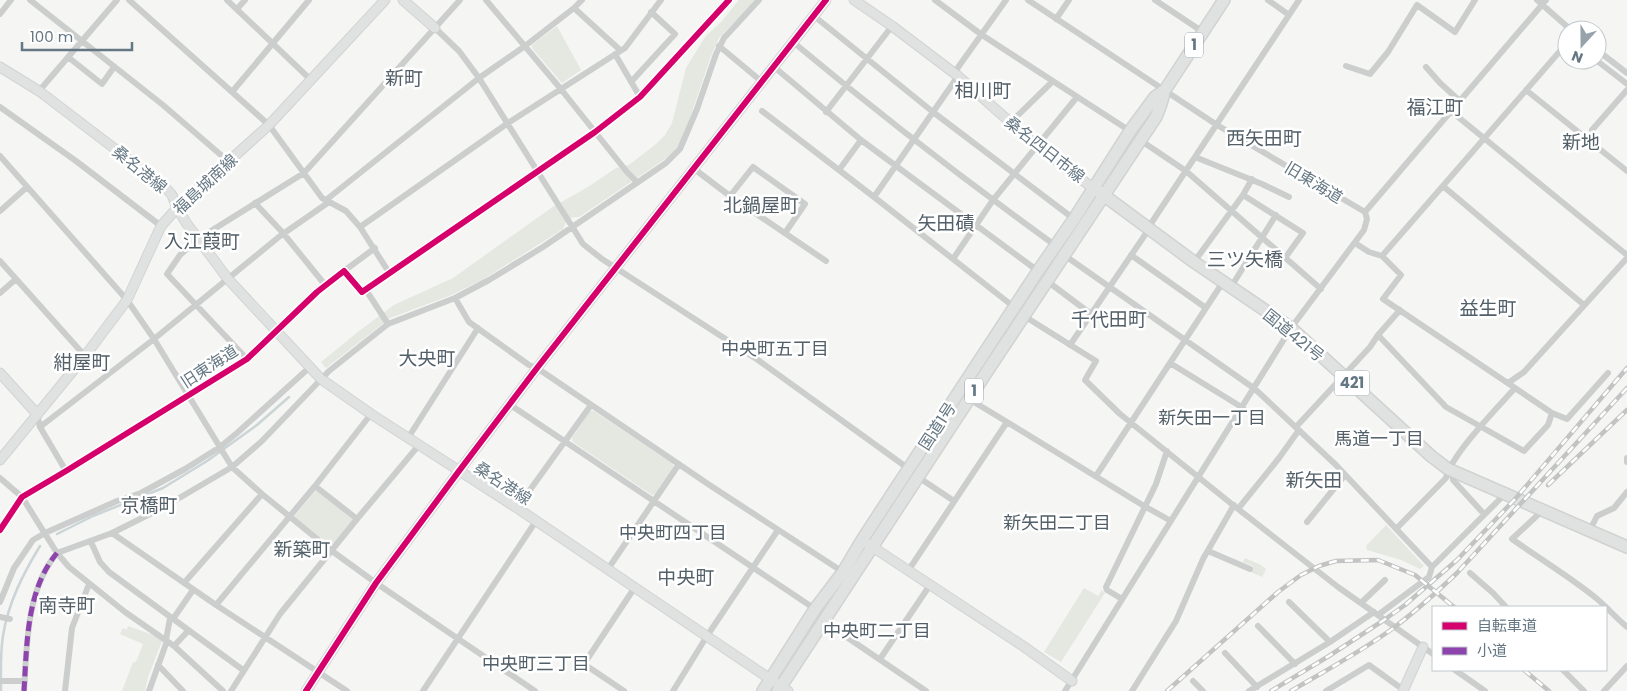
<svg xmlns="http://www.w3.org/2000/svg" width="1627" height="691" font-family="Poppins,'Noto Sans JP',sans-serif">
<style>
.green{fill:#e4e8e1}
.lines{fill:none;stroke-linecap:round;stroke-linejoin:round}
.stream{stroke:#cbd4d6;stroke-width:2.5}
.secondary-casing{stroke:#d2d3d4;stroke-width:11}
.highway-casing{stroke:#d1d2d2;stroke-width:14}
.street{stroke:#cccece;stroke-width:6}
.secondary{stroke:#e0e1e1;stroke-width:9}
.highway{stroke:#e0e1e1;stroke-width:11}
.rail-casing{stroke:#c2c3c3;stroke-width:4.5}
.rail{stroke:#fff;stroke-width:2.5;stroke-dasharray:8;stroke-linecap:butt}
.quiet{stroke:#8e44ad;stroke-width:5;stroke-dasharray:10 5;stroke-linecap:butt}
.cycleway-casing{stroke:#fff;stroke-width:9}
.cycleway{stroke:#d6006c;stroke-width:6}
.labels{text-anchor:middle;stroke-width:5;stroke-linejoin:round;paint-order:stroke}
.shield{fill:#fff;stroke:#93a0a8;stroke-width:1}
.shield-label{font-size:15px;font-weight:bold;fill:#657783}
.street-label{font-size:16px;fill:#657783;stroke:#fff}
.neighbourhood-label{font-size:18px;fill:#536069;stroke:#fff}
.quarter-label{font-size:19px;fill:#536069;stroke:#fff}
</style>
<rect width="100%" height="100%" fill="#f5f5f3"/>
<!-- green -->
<path class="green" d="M739 0H756L719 38 711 56 684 135 678 147 671 155 579 217H573L566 222 563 229 482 280 449 296 390 318 326 368 321 362 359 331 394 305 453 278 554 206 588 187 616 168 629 165 656 144 665 135 672 123 686 68 705 37 721 22Z
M557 26 581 70 562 83 532 48V45Z
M590 411H594L673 464V467L655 494 652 495 573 442 572 438Z
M316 490 353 520 331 546 294 517Z
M1386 525 1424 566 1420 569 1401 560 1367 550 1366 546Z
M1245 558 1261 565 1266 569 1262 577 1251 572 1253 566 1243 562Z
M1084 588 1098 596 1102 590 1105 593 1061 662 1044 652Z
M128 626 161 638 162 641 148 677 145 691H122L133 662H136L143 644 120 634 123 628 127 630Z"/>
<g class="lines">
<!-- stream -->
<path class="stream" d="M57 534 93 516 163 488 207 461 257 425 289 397
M1 691C1 673 0 654 3 636 8 603 23 574 40 546"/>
<!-- secondary casing -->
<g class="secondary-casing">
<path id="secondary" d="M403 0 435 28
M854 0 892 26 958 76 1037 146 1093 188
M0 67 39 91 165 187 172 195 177 208 187 224 228 279 321 379 371 414 517 508 788 691
M0 373 37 414
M0 460 85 356 127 300 161 226 177 208 269 125 385 0
M868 544 1023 646 1072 681
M306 691 376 583 459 471 537 368 826 0
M1403 691 1423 647"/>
</g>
<!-- highway casing -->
<g class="highway-casing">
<path id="highway" d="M1098 191 1194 262 1291 328 1431 456 1448 469 1627 547
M763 691 815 609 843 572 862 540 1038 271 1074 219 1130 131 1155 97 1165 90
M778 691 990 367 1156 117 1160 107 1165 90 1224 0"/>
</g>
<!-- street -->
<path class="street" d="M30 0 163 105 229 162
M129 0 269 125 322 198 346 211 360 227 390 274
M227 0 311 80
M486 0 560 88 627 172 637 182
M935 0 982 35 1130 131
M1028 0 1217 125 1365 212
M1155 0 1203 32
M1268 0 1289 15
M1537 0 1571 30
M574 8 620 50
M237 9 245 0
M0 14 11 0
M814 16 933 112 1074 219
M1056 19 1069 0
M435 28 459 51 479 78 583 244 602 259 758 360 909 469
M793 42C878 113 966 181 1056 246
M719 46 761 81
M1597 50 1627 73
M615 54 640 97
M68 57 102 84 114 67
M1596 60 1627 84
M773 66 861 140 1038 271
M1346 66 1370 74 1388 52 1417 5 1455 32 1475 0
M1426 67 1440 83 1461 102
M954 73 1006 0
M631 82 675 34 651 12
M1526 90 1627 171
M39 91 117 0
M232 92 309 0
M0 107 76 161 161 226
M762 111 874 197 1014 307
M826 112 892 26
M1452 112 1627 255
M1010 123 1053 81
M1592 130 1627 90
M1140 140 1186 171 1321 289
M0 156 127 300 154 339 232 467 262 494 332 551 376 583 535 691
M1195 157 1262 184 1289 197
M693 168 730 196 753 167 805 204 785 233
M839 170 861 140
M1443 186 1584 305
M1243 195 1252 179
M730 196 826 261
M874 197 958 76
M326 200 479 78 525 46 574 8 582 0
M255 203 283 233 326 286
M0 211 27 187
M1365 212 1546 0
M360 227 508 123 625 48 661 0
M1148 228 1299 0
M1355 243 1369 252 1382 256 1567 43
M1064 255 1255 389 1336 465 1432 567
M1131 255 1206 308
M953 259 993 200 1077 97
M0 261 85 356
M1194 262 1243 195 1303 233 1285 258
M344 271 375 248
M1047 281 1091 314
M1231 287 1276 215
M366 290 388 324
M0 293 16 279
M455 298 469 322 529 365 537 368 711 486 843 572
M1024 316 1096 361 1085 380 1120 414 1238 509 1338 587 1433 654
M1378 335 1446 407 1524 451 1548 425 1552 413 1383 299 1401 275 1382 256
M1070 345 1149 229
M247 359 167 274 180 255 198 239 304 173 460 0
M1170 363 1243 408
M1508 383 1524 372 1627 258
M969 399 1007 422
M509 404 815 609
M1552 413 1567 419 1608 373
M37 414 40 427 66 471
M40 427 154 339 280 236 329 202
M1296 427 1370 347 1378 335 1400 310
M408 438 478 328
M1627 458V462
M1452 471 1453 480 1484 514
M1096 476 1223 282
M918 477 954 501
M0 478 22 497 57 553 69 567 125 612 174 646 223 691
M315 486 357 519
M517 508 591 405
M1238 509 1279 458 1299 430
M1543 510 1512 539C1540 559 1569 576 1596 598 1607 607 1616 618 1627 627
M1307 522 1345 475
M1396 529 1446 478C1451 455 1498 407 1515 388
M0 530 22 497 66 471 247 359 317 292 344 271 362 292 595 132 640 97 729 0
M1590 530 1597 516 1614 508 1627 492
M112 533 216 605 347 691
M91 542 100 562 109 572 243 670
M1208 551 1250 569
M57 553 112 533 164 507 232 467 262 441 329 371 388 324 455 298 489 280 543 247 666 163 680 149 697 109 716 54 724 38 759 0
M608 569 679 464
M908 571 1007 422 1144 506 1171 521
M1470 573 1493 593 1506 607
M184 583 262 494
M1122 599 1107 590 1106 587 1156 484 1167 451
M0 602 14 568 33 540 45 533 117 501 141 493 185 469 220 447 237 433 310 367
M1289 602 1330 642 1374 612
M1361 603 1385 580
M216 605 315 486 371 414
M1378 615 1429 577 1432 567 1506 493
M0 617 10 619
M173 619 193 590
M823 621 926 691
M1258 626 1295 664
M166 640 170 618
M174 646 188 631
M1225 653 1257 687
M880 659 930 585
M158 665 183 691
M1455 670 1485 691
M1563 670 1584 691
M0 681H25
M1193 681 1203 691
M24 691C27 645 26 590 57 553
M65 691 72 628 89 584
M149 691 167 641
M231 691 280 614 357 519 419 445
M423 691 536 521
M624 691 584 664 635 587
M673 691 707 636 778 530
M1065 691 1291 328 1364 230 1367 219 1365 212
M1132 691 1176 621 1203 559 1234 505
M1249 691 1330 642
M1326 691 1369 665 1398 686
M1604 691 1627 666"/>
<!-- secondary -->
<use href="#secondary" class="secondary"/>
<!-- highway -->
<use href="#highway" class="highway"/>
<!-- rail casing -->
<g class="rail-casing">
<path id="rail" d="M1548 485 1627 410
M1524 670 1549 691
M1167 691 1278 592 1301 575 1319 566 1336 561 1378 560 1415 575 1454 607
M1271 691 1329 656 1384 620 1405 605 1457 560 1516 498 1627 368
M1291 691C1326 670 1363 651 1396 626 1417 610 1437 592 1457 573L1627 388"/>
</g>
<!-- rail -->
<use href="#rail" class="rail"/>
<!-- quiet -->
<path class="quiet" d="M24 691C27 645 26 590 57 553"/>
<!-- cycleway casing -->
<g class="cycleway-casing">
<path id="cycleway" d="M0 530 22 497 66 471 247 359 317 292 344 271 362 292 595 132 640 97 729 0
M306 691 376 583 459 471 537 368 826 0"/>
</g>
<!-- cycleway -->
<use href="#cycleway" class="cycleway"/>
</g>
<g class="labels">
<!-- shield labels -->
<g class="shield">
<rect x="1185" y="32.5" width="18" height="25" rx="4"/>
<rect x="1334.5" y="370.5" width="35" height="25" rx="4"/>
<rect x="965" y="378.5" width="18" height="25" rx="4"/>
</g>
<g class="shield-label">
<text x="1194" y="50">1</text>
<text x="1352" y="388">421</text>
<text x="974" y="396">1</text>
</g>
<!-- street labels -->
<g class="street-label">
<text transform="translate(1045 149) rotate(38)" y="6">桑名四日市線</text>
<text transform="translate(140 169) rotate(39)" y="6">桑名港線</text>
<text transform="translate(1314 182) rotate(31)" y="6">旧東海道</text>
<text transform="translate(205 184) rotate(-43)" y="6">福島城南線</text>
<text transform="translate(1294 335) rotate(39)" y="6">国道421号</text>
<text transform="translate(209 366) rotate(-33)" y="6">旧東海道</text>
<text transform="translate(937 426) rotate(-57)" y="6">国道1号</text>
<text transform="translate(503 483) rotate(33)" y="6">桑名港線</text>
</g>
<!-- neighbourhood labels -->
<g class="neighbourhood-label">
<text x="775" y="355">中央町五丁目</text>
<text x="1212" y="424">新矢田一丁目</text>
<text x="1379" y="445">馬道一丁目</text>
<text x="1057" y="529">新矢田二丁目</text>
<text x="673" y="539">中央町四丁目</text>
<text x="877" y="637">中央町二丁目</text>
<text x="536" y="670">中央町三丁目</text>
</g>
<!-- quarter labels -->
<g class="quarter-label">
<text x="404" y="85">新町</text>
<text x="983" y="97">相川町</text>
<text x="1435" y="114">福江町</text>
<text x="1264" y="145">西矢田町</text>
<text x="1581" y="149">新地</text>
<text x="761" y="212">北鍋屋町</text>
<text x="946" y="230">矢田磧</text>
<text x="202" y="248">入江葭町</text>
<text x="1245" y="266">三ツ矢橋</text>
<text x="1488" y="315">益生町</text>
<text x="1109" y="326">千代田町</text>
<text x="427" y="365">大央町</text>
<text x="82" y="369">紺屋町</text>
<text x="1314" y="487">新矢田</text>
<text x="149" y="512">京橋町</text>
<text x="302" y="556">新築町</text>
<text x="686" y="584">中央町</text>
<text x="67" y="612">南寺町</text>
</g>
</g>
<!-- legend -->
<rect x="1432" y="606" width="175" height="65" fill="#ffffff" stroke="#c1c9cd"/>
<rect x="1442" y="622" width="25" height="8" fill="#d6006c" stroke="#c1c9cd"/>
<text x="1477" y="631" font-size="15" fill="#657783">自転車道</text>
<rect x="1442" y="647" width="25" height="8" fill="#8e44ad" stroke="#c1c9cd"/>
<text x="1477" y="656" font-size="15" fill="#657783">小道</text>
<!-- north arrow -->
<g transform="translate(1582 45) rotate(201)"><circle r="24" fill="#ffffff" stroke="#c1c9cd"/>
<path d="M0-4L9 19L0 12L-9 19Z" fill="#97a3aa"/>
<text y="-8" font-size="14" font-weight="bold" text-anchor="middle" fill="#657783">N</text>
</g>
<!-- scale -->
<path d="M22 42v8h110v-8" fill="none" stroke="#657783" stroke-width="2.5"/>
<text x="30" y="42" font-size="15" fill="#657783" stroke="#ffffff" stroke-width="4" paint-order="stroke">100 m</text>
</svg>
